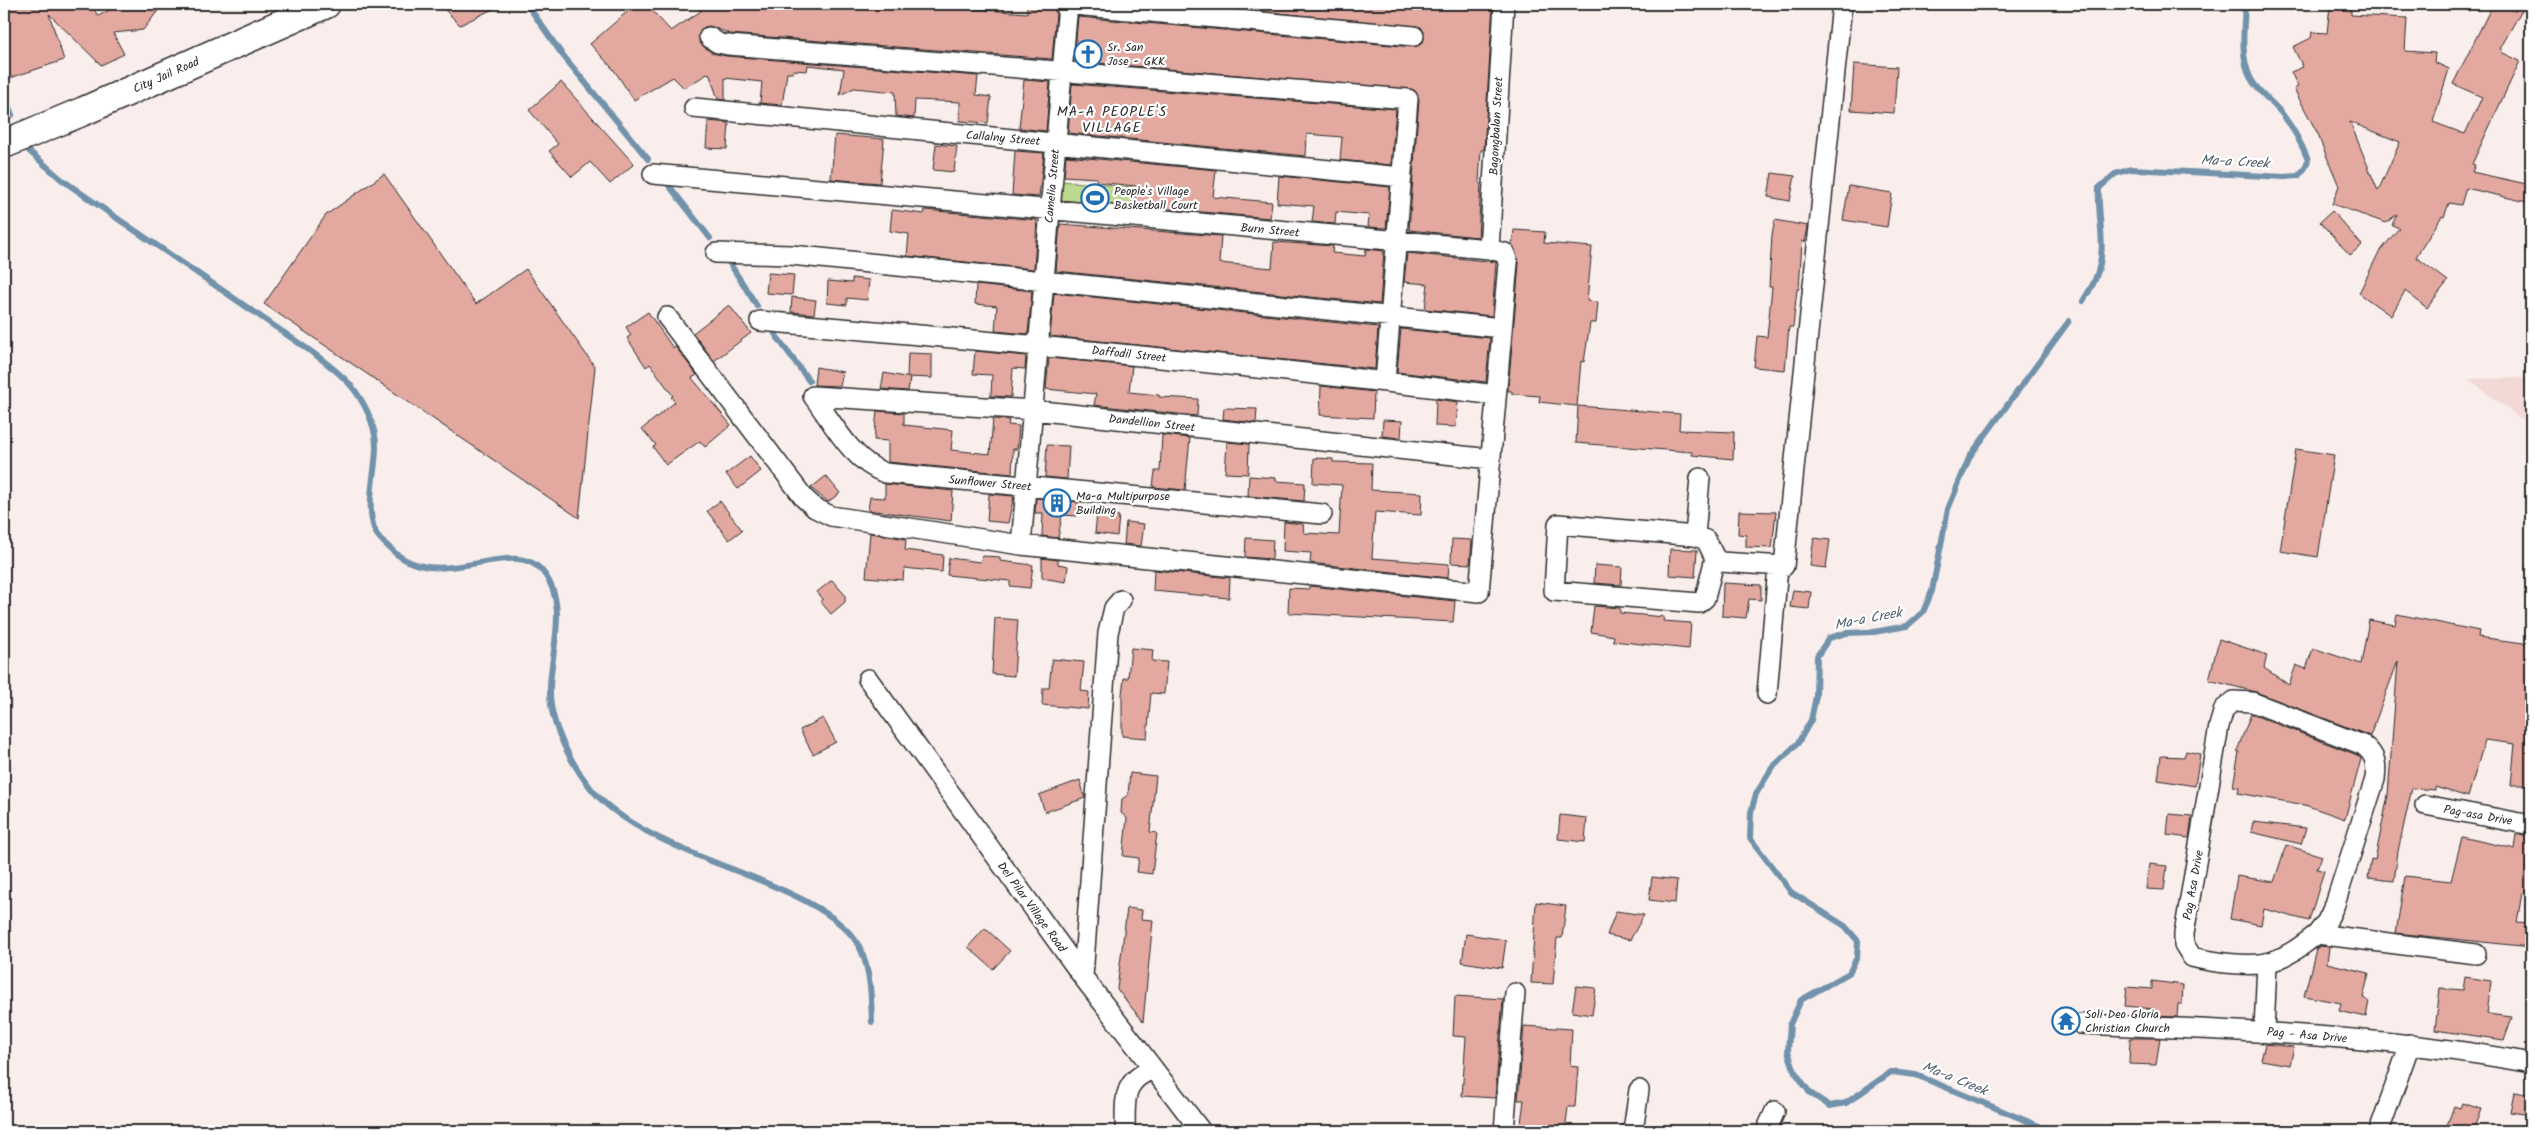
<svg xmlns="http://www.w3.org/2000/svg" width="2535" height="1135" font-family="Kalam,sans-serif">
<style>
.built{fill:#f2d9d5}
.green{fill:#bdd88f;stroke:#74825d}
.lines{fill:none;stroke-linecap:round;stroke-linejoin:round}
.stream{stroke:#7192aa;stroke-width:6}
.building{fill:#e3a9a0;stroke:#2b2b2b;fill-rule:evenodd}
.street-casing{stroke:#2b2b2b;stroke-width:22}
.secondary-casing{stroke:#2b2b2b;stroke-width:31}
.street{stroke:#fff;stroke-width:19}
.secondary{stroke:#fff;stroke-width:28}
.labels{text-anchor:middle;stroke-width:4.5;stroke-linejoin:round;paint-order:stroke}
.poi-label{font-size:12px;fill:#2b2b2b;stroke:#fff;text-anchor:start}
.street-label{font-size:12px;fill:#2b2b2b;stroke:#fff}
.neighbourhood-label{font-size:14px;letter-spacing:1px;fill:#2b2b2b;stroke:#fff}
.water-label{font-size:14px;font-style:italic;fill:#4e5e6a;stroke:#fff}
</style>
<rect width="100%" height="100%" fill="#f9eeec"/>
<filter id="ink" filterUnits="userSpaceOnUse"><feTurbulence type="fractalNoise" baseFrequency=".02" numOctaves="2"/><feDisplacementMap in="SourceGraphic" scale="10" xChannelSelector="R" yChannelSelector="G"/><feConvolveMatrix kernelMatrix="1 2 1 2 8 2 1 2 1" color-interpolation-filters="sRGB"/></filter>
<g filter="url(#ink)">
<!-- built -->
<path class="built" d="M2531 378V427L2468 379Z"/>
<!-- green -->
<path class="green" d="M1060 181 1133 187 1131 215 1058 208Z"/>
<g class="lines">
<!-- stream -->
<path class="stream" d="M529 7 561 53 648 159
M4 94 12 115
M29 151 61 179C131 229 203 276 274 326 297 342 341 370 356 392 367 408 376 427 376 447 376 474 364 507 376 533 379 539 389 547 394 552 443 594 513 534 543 572 569 604 551 650 550 687 548 729 583 789 616 812 638 829 666 842 692 853 738 874 840 902 861 950 871 973 871 997 872 1022
M667 183 710 238
M727 259 757 306
M2083 301C2087 294 2093 286 2096 277 2108 248 2097 218 2099 188L2115 174 2131 169 2285 177 2298 176 2305 168 2308 160C2302 145 2293 128 2283 115 2273 102 2258 93 2250 77 2240 55 2244 27 2245 4
M775 334 809 381
M2045 1131 2039 1126 1916 1075 1891 1072 1846 1103 1830 1106 1810 1093 1795 1072 1788 1051 1790 1024 1801 1000 1849 973 1857 957 1858 941 1845 926 1791 892 1750 838 1751 812 1756 794 1772 768 1798 743 1811 720 1816 696 1817 656 1829 638 1846 633 1874 632 1907 626 1923 612 1932 591 1948 509 1970 456 2069 321"/>
</g>
<!-- building -->
<path class="building" d="M4 4H91L98 16 121 4H163L143 30 113 33 124 54 101 65 49 14 64 60 4 80Z
M439 4H503L460 25Z
M621 4H646L671 31 701 11 697 4 725 7 726 4H905L1027 13V4H1052L1056 13 1052 59 730 34 710 26 704 27 698 36 703 46 712 53 726 56 978 76 976 95 991 97 988 123 960 121V102L915 100 914 118 896 116 895 92 854 88 840 95 844 69 808 65 807 71 793 70V73H787L782 105 760 103 762 82 725 78V100L718 99 709 73 684 88 673 77 634 100 614 70 590 44 628 11Z
M1184 4H1493L1484 150H1481L1479 183H1481L1478 237 1409 230 1419 100 1414 90 1074 61 1078 17 1413 47 1423 42 1424 32 1421 27Z
M2493 4H2525L2500 49 2502 50 2501 52 2520 61 2472 164 2475 165 2472 172 2531 185V203L2466 188 2461 205 2449 203 2444 217 2442 216 2416 257 2448 281 2427 308 2405 291 2391 316 2359 293 2378 254 2399 228 2392 225 2397 214 2386 223 2332 204 2339 186 2319 138H2320L2294 89 2298 87 2291 72 2303 67 2293 47 2311 38 2312 32 2327 33 2330 6 2351 7V15L2407 18 2405 51 2435 53 2434 62 2449 69 2433 122 2465 134 2482 97 2453 84ZM2350 122 2400 142 2378 191Z
M1854 64 1897 67 1894 113 1851 110Z
M1024 80 1050 82 1046 131 1019 128Z
M561 82 634 164 610 184 590 162 572 177 549 151 558 144 529 110Z
M1072 84 1396 109 1391 165 1340 160 1342 137 1307 134 1306 156 1068 133Z
M708 121 729 123 727 149 706 148Z
M835 135 884 139 880 183 831 179Z
M936 144 957 146 954 172 933 170Z
M1015 151 1044 153 1039 197 1012 195Z
M1066 156 1216 170 1213 197 1272 202 1270 218 1134 206 1136 186 1096 182 1097 178 1064 176Z
M1772 173 1795 176 1790 201 1768 197Z
M384 174 476 304 526 269 595 367 579 518 264 304 326 215Z
M1279 176 1390 187 1386 228 1368 227 1369 215 1336 212 1335 224 1312 222 1314 206 1277 203Z
M1849 186 1892 193 1887 227 1843 220Z
M892 210 924 214 925 210 1037 220 1034 269 907 256 909 234 890 231Z
M2332 211 2362 245 2350 255 2320 222Z
M1775 220 1808 226 1805 242 1802 241 1799 289H1797L1793 327H1789L1785 370 1754 367 1757 336 1767 337 1772 287H1769L1772 235Z
M1060 224 1221 236 1219 263 1272 268 1274 242 1333 246 1332 253 1365 256 1366 249 1384 251 1380 304 1056 271Z
M1514 230 1545 232 1544 243 1592 247 1587 301 1598 302 1596 323H1590L1584 362 1581 361 1577 406 1539 402 1540 396 1512 394V391H1508L1519 264 1512 245Z
M1407 253 1496 262 1492 316 1425 309 1428 284 1404 282Z
M768 273 794 275 792 295 766 293Z
M852 278 869 280 867 300 847 298V305L827 303 828 281 852 283Z
M976 285 1032 291 1028 334 995 331 997 306 975 304Z
M1054 293 1378 327 1375 369 1050 336Z
M792 297 816 300 814 314 791 312Z
M729 305 751 333 714 361 693 333Z
M648 312 673 348 675 346 697 375 692 378 731 425 705 447 700 441 666 465 653 447 656 445 642 429 675 402 671 397 673 396 650 364 646 367 627 338 631 335 626 327Z
M1401 329 1490 338 1486 382 1397 372Z
M975 351 1026 356 1025 369 1013 368 1011 397 991 396 992 375 973 374Z
M908 353 932 354V378L907 377Z
M1049 358 1132 366 1129 392 1159 395V397L1198 399 1197 416 1094 405 1096 394 1046 389Z
M816 367 843 372 840 386 814 385Z
M884 373 910 378 908 391 881 389Z
M1321 386 1374 392 1373 418 1320 415Z
M1436 399 1458 402 1456 427 1435 426Z
M1578 406 1680 414 1679 430 1734 432 1733 459 1692 455V452L1576 443Z
M1224 408 1257 409 1256 423 1223 419Z
M877 411 904 413V425L953 430 951 450 990 454 993 419 1009 420 1008 425 1019 426 1017 449H1013L1012 474 888 462V441L874 440Z
M1383 420 1402 421 1401 438 1382 436Z
M1162 435 1190 438 1185 490 1153 487 1155 471H1160Z
M1227 442 1249 444 1248 474 1225 473Z
M1047 445 1069 446 1067 479 1045 477Z
M2296 449 2334 455 2318 557 2280 551Z
M750 456 761 471 738 489 726 474Z
M1314 458 1333 459V462L1372 463 1371 490 1422 493 1421 515 1375 512 1372 558 1449 564 1448 578 1310 563 1311 553 1283 551 1284 522 1303 524 1304 533 1339 535 1342 485 1313 483Z
M826 476 840 493 828 502 811 488Z
M1249 476 1276 478V481L1305 483 1304 501 1248 496Z
M885 484 953 491 951 521 868 510 870 497 885 498Z
M989 494 1014 496 1008 523 987 521Z
M1036 498 1078 502 1077 516 1062 515 1058 538 1042 536 1043 513H1035Z
M720 501 742 530 729 540 707 511Z
M1739 511 1776 512 1772 548 1746 547V535L1738 534Z
M1097 514 1119 516 1117 536 1095 533Z
M1126 522 1144 524 1141 546 1124 544Z
M870 533 906 539 905 550 943 555 942 572 904 568 903 580 866 577Z
M1246 538 1273 540 1272 559 1245 557Z
M1814 538 1830 540 1826 568 1810 566Z
M1452 539 1472 540 1470 564 1451 563Z
M1670 549 1697 550 1695 577 1669 575Z
M982 556 1000 557V561L1033 565 1030 588 1010 586V581L947 575 949 558 980 562Z
M1042 558 1058 560V564L1068 566 1066 582 1042 578Z
M1595 565 1622 567 1621 585 1594 583Z
M1154 570 1230 578 1229 598 1153 591Z
M832 580 845 595V602L831 614 820 601 823 599 817 592Z
M1723 583 1761 585V600L1749 599 1746 618 1722 616Z
M1309 586 1455 601 1453 622 1288 613 1289 588 1309 589Z
M1793 590 1811 592 1809 609 1790 607Z
M1594 606 1620 608V613L1664 617 1663 621 1691 623 1689 649 1613 641 1614 636 1591 632Z
M2397 614 2479 631 2478 637 2531 644V785H2511L2515 744 2485 740 2468 797 2435 787V790L2412 788 2398 851 2394 881 2368 878 2371 859 2375 860 2388 795 2398 661 2370 736 2256 692 2209 680 2219 639 2267 655 2264 668 2289 685 2296 665 2306 669 2313 648 2361 664 2369 620 2395 625Z
M995 618 1018 620 1014 676 992 674Z
M1131 648 1153 650 1152 661 1167 662 1164 694 1151 693 1147 738 1122 736V694L1124 678H1128Z
M1052 659 1084 662 1081 691 1089 692 1088 709 1042 705 1043 688H1049Z
M2251 714 2357 755 2361 759 2345 819 2305 805 2238 793 2239 787 2233 786 2239 752 2237 751Z
M823 718 836 742 813 754 800 730Z
M2186 751 2200 754 2195 786 2158 780 2161 756 2184 757Z
M1130 773 1156 776 1150 832 1157 833 1152 874 1137 872 1139 858 1123 856 1127 818 1121 813 1122 799 1128 795Z
M1080 780 1085 798 1045 812 1039 795Z
M2169 814 2192 816 2189 838 2167 835Z
M1560 815 1587 818 1585 842 1558 839Z
M2253 822 2306 828 2301 844 2251 832Z
M2517 834 2531 836 2526 871H2531V891L2522 893 2517 922 2531 923V947L2396 933 2405 876 2451 881 2462 837 2515 849Z
M2286 845 2322 856 2317 869 2324 871 2309 921 2264 909 2261 925 2230 919 2237 876 2274 882Z
M2149 864 2167 866 2164 890 2146 889Z
M1652 877 1677 880 1675 903 1649 900Z
M1536 902 1566 906 1562 938H1557L1553 984 1531 983Z
M1127 908 1142 910 1141 919 1153 920 1143 1022 1117 989Z
M1616 911 1644 915 1630 940 1607 935Z
M985 928 1010 951 993 969 968 947Z
M1466 934 1506 940 1502 968 1462 962Z
M2320 946 2329 947 2327 963 2369 973 2363 998 2369 1001 2366 1017 2339 1011 2341 1003 2304 996 2316 949Z
M2465 977 2491 981 2487 1014 2512 1017 2504 1040 2435 1030 2440 988 2463 990Z
M2152 981 2183 985 2182 1004H2178L2177 1017 2154 1016V1009L2125 1006 2127 987 2152 989Z
M1576 986 1596 988 1592 1015 1572 1012Z
M1455 996 1503 999 1495 1098 1462 1096 1466 1037 1453 1036Z
M1524 1026 1572 1029 1570 1066 1578 1067 1575 1107H1568L1565 1131H1520L1524 1100H1518Z
M2130 1038H2160L2156 1065 2129 1064Z
M2265 1044 2294 1047 2290 1065 2261 1060Z
M2514 1092 2531 1095V1115L2510 1112Z
M2462 1103 2481 1109 2473 1131H2445L2454 1106 2460 1108Z"/>
<g class="lines">
<!-- street casing -->
<g class="street-casing">
<path id="street" d="M1063 4 1414 36
M709 37 718 43 728 45 1408 99 1385 382
M694 108 1402 177
M653 174 1489 249 1505 253 1508 263 1479 592 1021 545 831 516 815 508 804 498 667 317
M1489 249 1504 4
M716 253 791 255 1502 328
M760 321C1006 342 1251 365 1496 395
M813 396 1033 410 1491 459
M813 396C833 423 852 461 885 473L1322 514
M1695 536 1700 478
M1021 545 1068 4
M1715 558 1705 598 1699 603 1554 591 1558 524 1695 536 1706 540 1715 558 1720 562 1784 566 1842 4
M868 679 1083 977 1201 1131
M1767 694 1778 567
M2425 805 2531 825
M2317 934 2327 921 2335 904 2375 779C2377 764 2376 755 2363 745L2252 702 2234 701 2224 709 2219 726 2184 934V944L2192 957C2211 962 2247 967 2266 963 2285 959 2303 945 2317 934L2476 954
M1083 977 1108 633 1114 608 1121 600
M2081 1024C2232 1030 2383 1035 2531 1063
M2264 1031 2267 963
M1125 1131C1126 1101 1120 1082 1153 1069
M1504 1131 1515 993
M1633 1131 1639 1090
M1766 1131 1775 1111
M2379 1131 2410 1044"/>
</g>
<!-- secondary casing -->
<g class="secondary-casing">
<path id="secondary" d="M4 144 84 111 326 4"/>
</g>
<!-- street -->
<use href="#street" class="street"/>
<!-- secondary -->
<use href="#secondary" class="secondary"/>
</g>
</g>
<!-- icons -->
<defs>
<g id="church-ring" transform="scale(1.4375)"><circle r="9.5" fill="#fff" stroke="#1f6fb2" stroke-width="1.5"/><path d="M-1.2-6h2.4v3.5h3.3v2.4h-3.3V6h-2.4V-.1h-3.3v-2.4h3.3Z" fill="#1f6fb2"/></g>
<g id="stadium-ring" transform="scale(1.4375)"><circle r="9.5" fill="#fff" stroke="#1f6fb2" stroke-width="1.5"/><path d="M0-5a6.5 5 0 1 0 0 10a6.5 5 0 1 0 0-10ZM-3.5-1.8h7v3.6h-7Z" fill="#1f6fb2"/></g>
<g id="building-ring" transform="scale(1.4375)"><circle r="9.5" fill="#fff" stroke="#1f6fb2" stroke-width="1.5"/><path d="M-4-6H4V6H1V3H-1V6H-4ZM-2.5-4.3h1.7v1.8h-1.7ZM.8-4.3h1.7v1.8H.8ZM-2.5-1h1.7V.8h-1.7ZM.8-1h1.7V.8H.8Z" fill="#1f6fb2"/></g>
<g id="temple-ring" transform="scale(1.4375)"><circle r="9.5" fill="#fff" stroke="#1f6fb2" stroke-width="1.5"/><path d="M0-6L5-2H3V0L6.5 2.5H4V6H1.5V3h-3V6H-4V2.5H-6.5L-3 0V-2H-5Z" fill="#1f6fb2"/></g>
</defs>
<g fill-rule="evenodd">
<use href="#church-ring" x="1088" y="54"/>
<use href="#stadium-ring" x="1095" y="198"/>
<use href="#building-ring" x="1057" y="503"/>
<use href="#temple-ring" x="2066" y="1021"/>
</g>
<g class="labels">
<!-- poi labels -->
<g class="poi-label">
<text x="1107" y="51">Sr. San<tspan x="1107" dy="14">Jose - GKK</tspan></text>
<text x="1114" y="195">People's Village<tspan x="1114" dy="14">Basketball Court</tspan></text>
<text x="1076" y="500">Ma-a Multipurpose<tspan x="1076" dy="14">Building</tspan></text>
<text x="2085" y="1018">Soli Deo Gloria<tspan x="2085" dy="14">Christian Church</tspan></text>
</g>
<!-- street labels -->
<g class="street-label">
<text transform="translate(166 75) rotate(-24)" y="4">City Jail Road</text>
<text transform="translate(1496 126) rotate(-87)" y="4">Bagongbalan Street</text>
<text transform="translate(1003 138) rotate(5)" y="4">Callalny Street</text>
<text transform="translate(1052 186) rotate(-85)" y="4">Camelia Street</text>
<text transform="translate(1270 230) rotate(5)" y="4">Burn Street</text>
<text transform="translate(1129 354) rotate(6)" y="4">Daffodil Street</text>
<text transform="translate(1152 423) rotate(6)" y="4">Dandellion Street</text>
<text transform="translate(990 483) rotate(5)" y="4">Sunflower Street</text>
<text transform="translate(2478 815) rotate(10)" y="4">Pag-asa Drive</text>
<text transform="translate(2193 885) rotate(-80)" y="4">Pag Asa Drive</text>
<text transform="translate(1032 907) rotate(54)" y="4">Del Pilar Village Road</text>
<text transform="translate(2307 1035) rotate(5)" y="4">Pag - Asa Drive</text>
</g>
<!-- neighbourhood labels -->
<g class="neighbourhood-label">
<text x="1112" y="116">MA-A PEOPLE'S<tspan x="1112" dy="16">VILLAGE</tspan></text>
</g>
<!-- water labels -->
<g class="water-label">
<text transform="translate(2235 161) rotate(3)" y="5">Ma-a Creek</text>
<text transform="translate(1868 618) rotate(-11)" y="5">Ma-a Creek</text>
<text transform="translate(1955 1078) rotate(22)" y="5">Ma-a Creek</text>
</g>
</g>
<!-- margin -->
<rect width="2535" height="1135" fill="none" stroke="#fff" stroke-width="20"/>
<rect x="10" y="10" width="2515" height="1115" fill="none" stroke="#2b2b2b" stroke-width="2" filter="url(#ink)"/>
</svg>
